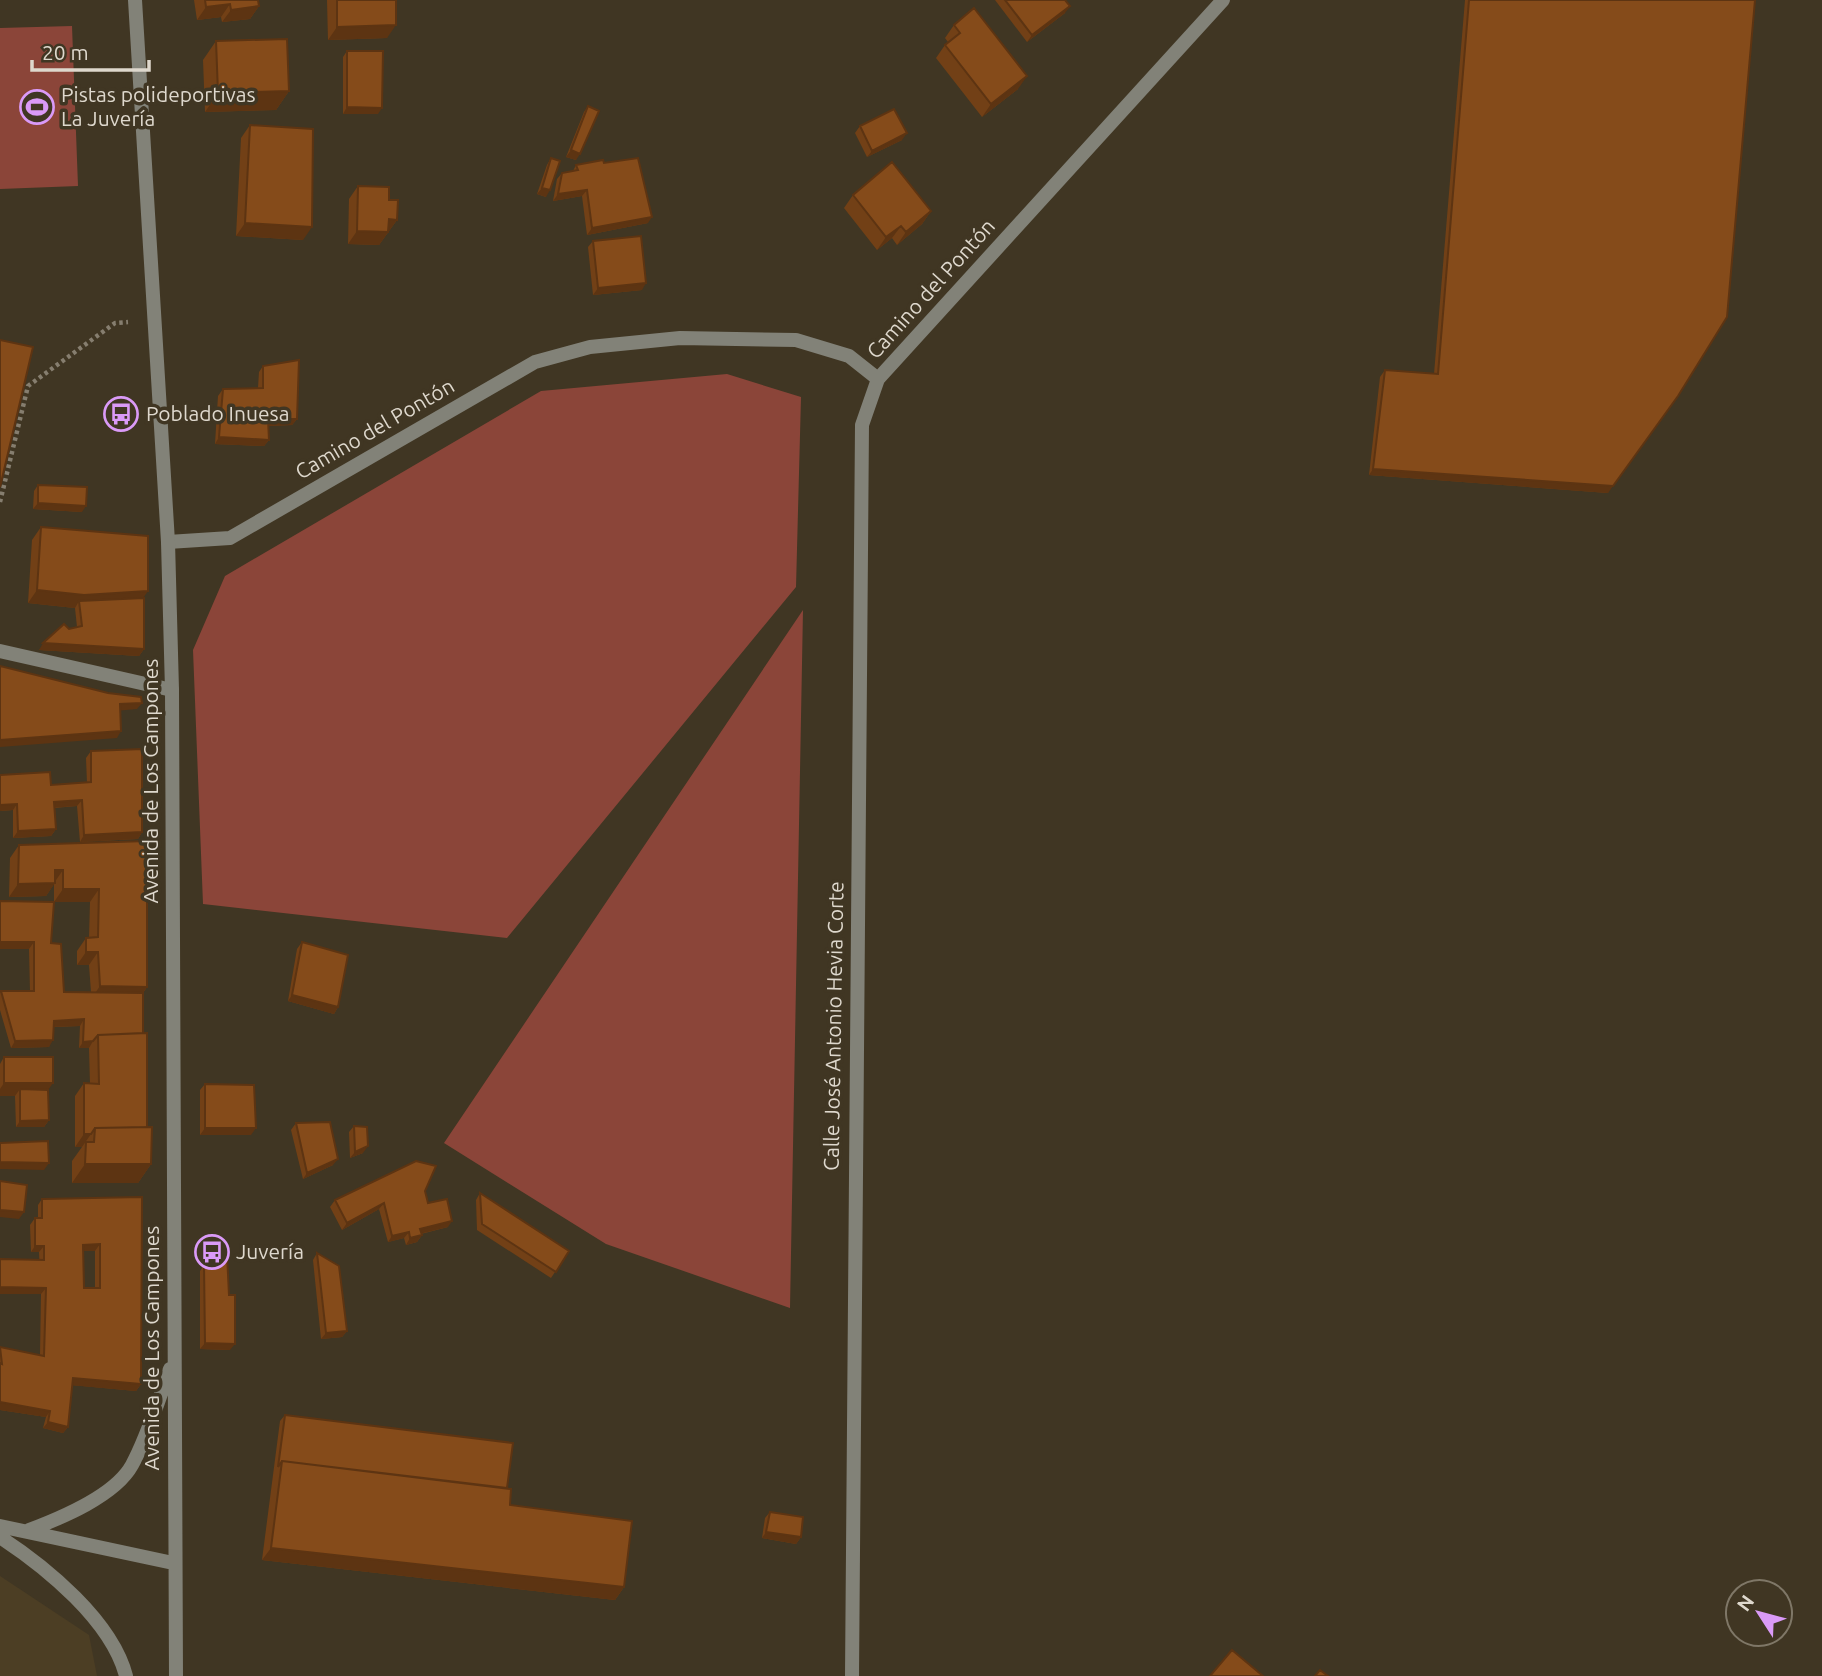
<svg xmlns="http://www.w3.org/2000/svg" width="1822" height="1676" font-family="Ubuntu,sans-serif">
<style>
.built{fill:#4c3e24}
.green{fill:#8b4539}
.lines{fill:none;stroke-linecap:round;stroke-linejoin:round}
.path{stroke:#867e6f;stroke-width:4.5;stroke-dasharray:3.5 3.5;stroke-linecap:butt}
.minor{stroke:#828278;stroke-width:14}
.tertiary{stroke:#828278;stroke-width:14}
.wall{fill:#724016;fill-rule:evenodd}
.shaded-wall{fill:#5d3412}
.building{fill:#854b1a;stroke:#5d3412;stroke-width:2;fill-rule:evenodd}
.labels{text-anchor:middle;stroke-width:7;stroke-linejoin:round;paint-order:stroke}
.poi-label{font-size:21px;fill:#ded8cd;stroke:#403623;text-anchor:start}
.street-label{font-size:21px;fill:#ded8cd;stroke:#403623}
</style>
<rect width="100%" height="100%" fill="#403623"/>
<!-- built -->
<path class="built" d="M0 1576 89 1635 97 1676H0Z"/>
<!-- green -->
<path class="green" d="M72 26 78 186 0 189V28Z
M727 374 801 397 796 587 507 938 203 904 193 650 225 576 541 391Z
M803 610 790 1308 606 1244 444 1143Z"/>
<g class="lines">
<!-- path -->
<path class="path" d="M0 502 28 386 115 323 128 322"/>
<!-- minor -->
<path class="minor" d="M168 542 230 538 535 362 590 347 680 338 796 340 849 356 878 379 1223 0
M0 651 172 690
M852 1676 862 425 878 379"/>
<!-- tertiary -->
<path class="tertiary" d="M135 0 168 542 172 690 176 1676
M0 1526 173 1563
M29 1530C61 1518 115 1496 132 1465 148 1436 158 1400 170 1369
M0 1537C46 1567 112 1621 126 1676"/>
</g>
<!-- wall -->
<path class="wall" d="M194 0H258L259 6 250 19 222 22 221 17 197 20Z
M327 0H396L387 38 328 40Z
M995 0H1065V13L1027 42Z
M1465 0H1755L1608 493 1369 475 1380 377 1385 370 1434 374Z
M954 25 1018 89 982 117 936 58 945 45 948 42 945 38Z
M216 41 289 91 276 110 205 112 203 60Z
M347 51 378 114H343V57Z
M588 106 576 160 566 157 584 112Z
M250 125 303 240 236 236 241 138Z
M860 126 902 140 867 157 855 133Z
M551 158 546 197 537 194 547 165Z
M604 163 648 223 587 235 582 196 553 201 557 179 562 173 573 171 576 165Z
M358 186 389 200 397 220 379 245 348 244 349 199Z
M853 195 931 211 922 224 897 245 892 238 877 250 844 208Z
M593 241 642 290 593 295 588 247Z
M263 366 297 419 292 425 268 426 269 440 264 446 215 444 218 396 223 389 258 388 259 372Z
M38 485 82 512 33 509 34 491Z
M41 527 144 598V649L139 656 39 650 69 629 77 627 75 608 28 603 32 540Z
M91 751 142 832 138 839 80 842 77 806 54 808 56 829 51 836 13 838V810L0 811 51 785 87 783 86 758Z
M147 841V987L143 993V1033L147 1127 151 1164 138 1183H72V1161L82 1147H75V1096L84 1083 90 1084 89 1048H79L80 1026 54 1027 49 1047 11 1048 0 1010V993L1 991H30L29 949H0V901L51 943 64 992H91L89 965H77V951L86 938H89L90 902H54V884L46 896 9 897 10 858 19 845Z
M302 942 338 1007 334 1014 288 1001 297 949Z
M4 1057 48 1090 49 1120 44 1127H16L15 1096H0V1064Z
M205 1084 251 1135H200V1090Z
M296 1123 333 1165 303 1179 291 1130Z
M354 1126 363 1153 350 1158 349 1132Z
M425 1191 428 1203 448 1227 421 1234 422 1235 417 1242 406 1245 404 1238 388 1242 379 1209 342 1230 330 1207 335 1200Z
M480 1193 569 1251 551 1278 477 1230 476 1200Z
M142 1197 141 1384 136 1391 72 1385 68 1427 63 1433 43 1428 46 1417 0 1410V1347L40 1355 41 1294 39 1252H31L30 1225 35 1218H38V1205L42 1199ZM83 1251H95V1288H84Z
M317 1253 347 1331 342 1337 321 1339 313 1260Z
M204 1265 230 1350 200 1349V1271Z
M285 1415 507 1488 510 1505 624 1587 615 1600 262 1560 280 1421Z
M770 1512 801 1537 796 1544 762 1538 765 1518Z"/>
<!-- shaded-wall -->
<path class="shaded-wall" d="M230 4 221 17 197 20 206 7Z
M259 6 250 19 222 22 231 10Z
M1070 6 1065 13 1027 42 1032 35Z
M396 25 387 38 328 40 337 27Z
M1027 76 1018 89 982 117 991 104Z
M289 91 276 110 205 112 218 93Z
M347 107 382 108 378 114H343Z
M907 133 902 140 867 157 872 151Z
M571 150 580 154 576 160 566 157Z
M542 188 550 190 546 197 537 194Z
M587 190 582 196 553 201 558 194Z
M931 211 922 224 897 245 906 232Z
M652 217 648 223 587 235 592 228Z
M389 219 397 220 379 245 348 244 357 231Z
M245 223 312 227 303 240 236 236Z
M901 226 892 238 877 250 886 237Z
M646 283 642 290 593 295 598 288Z
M1678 396 1608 493 1369 475 1373 469Z
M268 419H297L292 425 264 426Z
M219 437 269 440 264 446 215 444Z
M38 503 86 506 82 512 33 509Z
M37 590 148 591 139 604 79 601 75 608 28 603Z
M43 643 144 649 139 656 39 650Z
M142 703 137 709 115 711 120 704Z
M121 731 117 738 0 747V740Z
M82 800 77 806 49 808 54 802Z
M17 804 13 810 0 811V805Z
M56 829 51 836 13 838 18 831Z
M142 832 138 839 80 842 84 835Z
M55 870H63L54 883Z
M55 883 46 896 9 897 18 884Z
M63 889H99L90 902H54Z
M0 942H34L29 949H0Z
M86 952H98L89 965H77Z
M100 986 147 987 138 1000 91 999Z
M292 995 338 1007 334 1014 288 1001Z
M84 1019 80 1026 49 1027 54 1021Z
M53 1040 49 1047 11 1048 15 1041Z
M93 1041 89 1048H79L83 1042Z
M4 1083H53L44 1096 20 1089 15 1096H0V1089Z
M49 1120 44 1127H16L20 1121Z
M205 1128H256L251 1135H200Z
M84 1134H91L82 1147H75Z
M368 1146 363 1153 350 1158 355 1152Z
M338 1159 333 1165 303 1179 307 1173Z
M0 1162 49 1163 44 1170 0 1169Z
M85 1164H151L138 1183H72Z
M384 1203 379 1209 342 1230 347 1223Z
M0 1210 24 1212 19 1219 0 1217Z
M452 1221 448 1227 415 1235 420 1229Z
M409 1232 404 1238 388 1242 392 1236Z
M422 1235 417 1242 406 1245 410 1238Z
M100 1244 95 1251H79L83 1245Z
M35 1246H44L39 1252H31Z
M0 1287 46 1288 41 1294H0Z
M347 1331 342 1337 321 1339 326 1333Z
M205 1343 235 1344 230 1350 200 1349Z
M73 1378 141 1384 136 1391 69 1385Z
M0 1402 50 1411 46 1417 0 1410Z
M48 1422 68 1427 63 1433 43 1428Z
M766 1532 801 1537 796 1544 762 1538Z
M271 1548 624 1587 615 1600 262 1560Z"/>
<!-- building -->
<path class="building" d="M205 0H258L259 6 231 10 230 4 206 7Z
M337 0H396V25L337 27Z
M1005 0H1065L1070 6 1032 35Z
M1469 0H1755L1727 317 1678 396 1613 486 1373 469 1385 370 1438 374Z
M974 8 1027 76 991 104 945 45 960 33 954 25Z
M287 39 289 91 218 93 216 41Z
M347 51H383L382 108 347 107Z
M588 106 599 111 580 154 571 150Z
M894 109 907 133 872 151 860 126Z
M250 125 313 129 312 227 245 223Z
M551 158 560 161 550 190 542 188Z
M638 158 652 217 592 228 587 190 558 194 562 173 578 170 576 165 603 160 604 163Z
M892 162 931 211 906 232 901 226 886 237 853 195Z
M358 186 389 187V200H398L397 220 389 219 388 232 357 231Z
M641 236 646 283 598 288 593 241Z
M0 340 33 347 0 487Z
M299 360 297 419H268L269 440 219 437 223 389 263 388V366Z
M38 485 87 487 86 506 38 503Z
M41 527 148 536V591L84 595 37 590Z
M144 598V649L43 643 64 624 69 629 82 626 79 601Z
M0 666 108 693 141 697 142 703 120 704 121 731 0 740Z
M142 749V832L84 835 82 800 54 802 56 829 18 831 17 804 0 805V775L50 772 51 785 91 782V751Z
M147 841V987L100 986 98 952H86V938L98 937 99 889H63V870H55V883L18 884 19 845Z
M0 901 54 902 51 943 61 944 64 992 143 993V1033L98 1035 93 1041 83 1042 84 1019 54 1021 53 1040 15 1041 1 991H34V942H0Z
M302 942 348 955 338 1007 292 995Z
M147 1033V1127L95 1128 91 1134H84V1083L99 1084 98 1035Z
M4 1057H53V1083H4Z
M205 1084 254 1085 256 1128H205Z
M20 1089 48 1090 49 1120 20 1121Z
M330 1122 338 1159 307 1173 296 1123Z
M354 1126 367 1127 368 1146 355 1152Z
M152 1127 151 1164H85L86 1142H94L95 1128Z
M48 1141 49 1163 0 1162V1143Z
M416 1161 436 1166 425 1191 428 1203 447 1199 452 1221 420 1229 422 1235 410 1238 409 1232 392 1236 384 1203 347 1223 335 1200Z
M0 1181 27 1185 24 1212 0 1210Z
M480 1193 569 1251 556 1272 482 1224Z
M142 1197 141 1384 73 1378 68 1427 48 1422 50 1411 0 1402V1363L2 1364 0 1347 44 1356 46 1288 0 1287V1259L44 1260V1246H35V1218H42V1199ZM100 1244V1288H84L83 1245Z
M317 1253 339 1266 347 1331 326 1333Z
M227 1254 229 1295H235V1344L205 1343 204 1265Z
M285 1415 513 1443 507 1488 282 1461 278 1467Z
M282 1461 511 1489 510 1505 632 1521 624 1587 271 1548Z
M770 1512 803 1517 801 1537 766 1532Z
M1232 1650 1263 1676H1210Z
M1320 1670 1328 1676H1315Z"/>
<!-- icons -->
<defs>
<g id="stadium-ring" transform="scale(1.75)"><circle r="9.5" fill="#403623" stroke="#da9af7" stroke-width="1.5"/><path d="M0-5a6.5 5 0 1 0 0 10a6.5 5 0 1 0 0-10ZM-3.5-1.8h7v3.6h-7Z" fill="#da9af7"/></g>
<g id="bus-ring" transform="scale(1.75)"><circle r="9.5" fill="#403623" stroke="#da9af7" stroke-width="1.5"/><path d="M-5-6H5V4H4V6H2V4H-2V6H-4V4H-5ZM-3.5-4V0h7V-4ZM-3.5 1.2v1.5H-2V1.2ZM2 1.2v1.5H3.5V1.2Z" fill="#da9af7"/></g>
</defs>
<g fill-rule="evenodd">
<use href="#stadium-ring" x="37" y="107"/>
<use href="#bus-ring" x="121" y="414"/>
<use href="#bus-ring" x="212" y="1252"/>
</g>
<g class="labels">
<!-- poi labels -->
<g class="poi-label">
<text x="61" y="102">Pistas polideportivas<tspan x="61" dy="24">La Juvería</tspan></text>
<text x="146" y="421">Poblado Inuesa</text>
<text x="236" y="1259">Juvería</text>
</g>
<!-- street labels -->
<g class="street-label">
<text transform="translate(931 289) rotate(-48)" y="7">Camino del Pontón</text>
<text transform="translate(375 429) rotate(-30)" y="7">Camino del Pontón</text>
<text transform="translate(151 781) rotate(-90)" y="7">Avenida de Los Campones</text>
<text transform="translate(834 1026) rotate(-89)" y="7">Calle José Antonio Hevia Corte</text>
<text transform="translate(152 1348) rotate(-90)" y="7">Avenida de Los Campones</text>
</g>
</g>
<!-- north arrow -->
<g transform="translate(1759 1613) rotate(306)"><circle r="33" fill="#403623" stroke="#7f7767" stroke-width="2"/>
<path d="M0-5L12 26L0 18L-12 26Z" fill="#da9af7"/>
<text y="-10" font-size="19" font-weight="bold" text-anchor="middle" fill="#ded8cd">N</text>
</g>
<!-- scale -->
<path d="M32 60v10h117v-10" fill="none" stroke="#ded8cd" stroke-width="3.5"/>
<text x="42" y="60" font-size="21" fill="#ded8cd" stroke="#403623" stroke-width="5" paint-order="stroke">20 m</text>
</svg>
